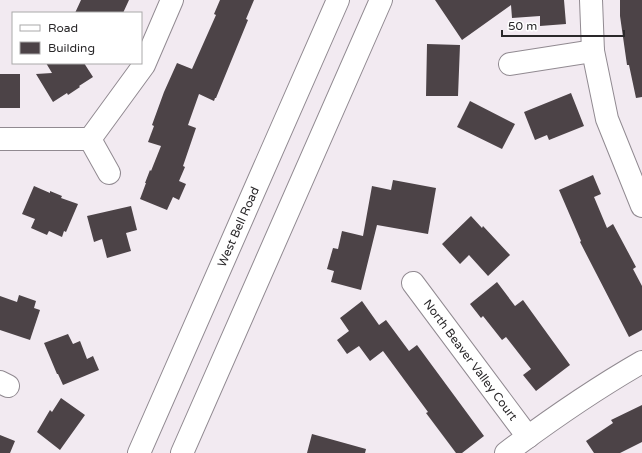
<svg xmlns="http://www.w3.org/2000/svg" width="642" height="453" font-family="'Varela Round',sans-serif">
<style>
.building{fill:#4c4347}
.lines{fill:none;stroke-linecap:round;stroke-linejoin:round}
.minor-casing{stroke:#918a91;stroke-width:24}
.major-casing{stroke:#918a91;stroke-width:24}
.minor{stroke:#fff;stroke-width:22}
.major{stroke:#fff;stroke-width:22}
.labels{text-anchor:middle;stroke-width:4;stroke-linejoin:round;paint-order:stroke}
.street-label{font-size:12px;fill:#2a282a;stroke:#fff}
</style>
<rect width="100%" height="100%" fill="#f2eaf1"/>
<!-- building -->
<path class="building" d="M81 0H129L123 13H75Z
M220 0H254L246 19 248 20 216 98H215L214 101 199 94 188 125 196 128 183 166 185 167 179 181 186 184 179 200 173 197 167 210 140 199 146 183H145L150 170 151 171 161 146 148 142 154 126 152 125 164 92 177 63 192 69 216 15 214 14Z
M435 0H564L566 24 540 26V16L512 18 511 5 462 40Z
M620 0H642V97L636 98 629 65H627L620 16Z
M427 44 460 45 458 96H426Z
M46 63H84L93 77 79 86 80 87 68 95 67 93 53 102 36 74 52 73Z
M0 74H20V108H0Z
M571 93 584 126 549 140 547 135 535 140 524 112Z
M470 101 515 124 502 149 457 127Z
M593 175 601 194 594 197 607 228 613 224 636 267 633 269 642 286V330L629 337 580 242 581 241 559 190Z
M393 180 436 188 428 234 377 225 361 290 331 282 334 271 327 269 333 248 338 249 342 231 363 236 372 186 391 190Z
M34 186 50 193V191L62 196 61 198 78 204 66 232 64 231 62 237 49 231 47 235 31 228 35 219 22 214Z
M131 206 137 230 126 233 131 251 107 258 102 239 94 242 87 216Z
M471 216 482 228 483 226 510 255 488 276 469 255 460 264 442 244Z
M497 282 515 306 523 300 570 365 536 391 523 375 531 369 506 337 502 340 483 316 481 318 470 304Z
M19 295 36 301 34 308 40 310 30 340 0 330V296L17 302Z
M362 301 379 325 386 320 409 351 417 345 484 436 462 453H456L426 413 428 412 383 351 370 361 359 346 347 354 337 340 349 331 340 318Z
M68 334 73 344 80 341 87 359 93 356 99 370 63 385 58 374H57L44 343Z
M61 398 85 415 60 450 37 432 50 410 52 412Z
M642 405V442L620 453H594L586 441 613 423 611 420Z
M312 434 366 449 365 453H307Z
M0 435 15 441 10 453H0Z"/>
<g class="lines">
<!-- minor casing -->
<g class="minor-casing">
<g id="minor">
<path d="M591 0 593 51 607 119 642 206"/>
<path d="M510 64 593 51"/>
<path d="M0 139H90L144 65 172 0"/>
<path d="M90 139 109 173"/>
<path id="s1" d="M413 283 528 437"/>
<path d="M0 382 8 386"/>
<path d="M506 453C550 420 595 389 642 362"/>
</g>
</g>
<!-- major casing -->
<g class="major-casing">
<g id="major">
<path id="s2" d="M139 453 338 0"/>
<path d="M182 453 381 0"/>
</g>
</g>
<!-- minor -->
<use href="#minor" class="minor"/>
<!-- major -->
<use href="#major" class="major"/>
</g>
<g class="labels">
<!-- street labels -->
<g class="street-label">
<text dy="4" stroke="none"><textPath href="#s2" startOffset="247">West Bell Road</textPath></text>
<text dy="4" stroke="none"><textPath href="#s1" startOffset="96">North Beaver Valley Court</textPath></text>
</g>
</g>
<!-- legend -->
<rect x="12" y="12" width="130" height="52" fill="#ffffff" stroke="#aaa9aa"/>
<rect x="20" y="25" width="20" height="6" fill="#ffffff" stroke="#aaa9aa"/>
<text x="48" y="32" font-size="12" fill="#2a282a">Road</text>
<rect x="20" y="42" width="20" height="12" fill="#4c4347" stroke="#aaa9aa"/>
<text x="48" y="52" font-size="12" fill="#2a282a">Building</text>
<!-- scale -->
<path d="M502 30v6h122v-6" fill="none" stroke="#2a282a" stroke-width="2"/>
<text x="508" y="30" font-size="12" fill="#2a282a" stroke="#ffffff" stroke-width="3" paint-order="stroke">50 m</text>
</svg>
